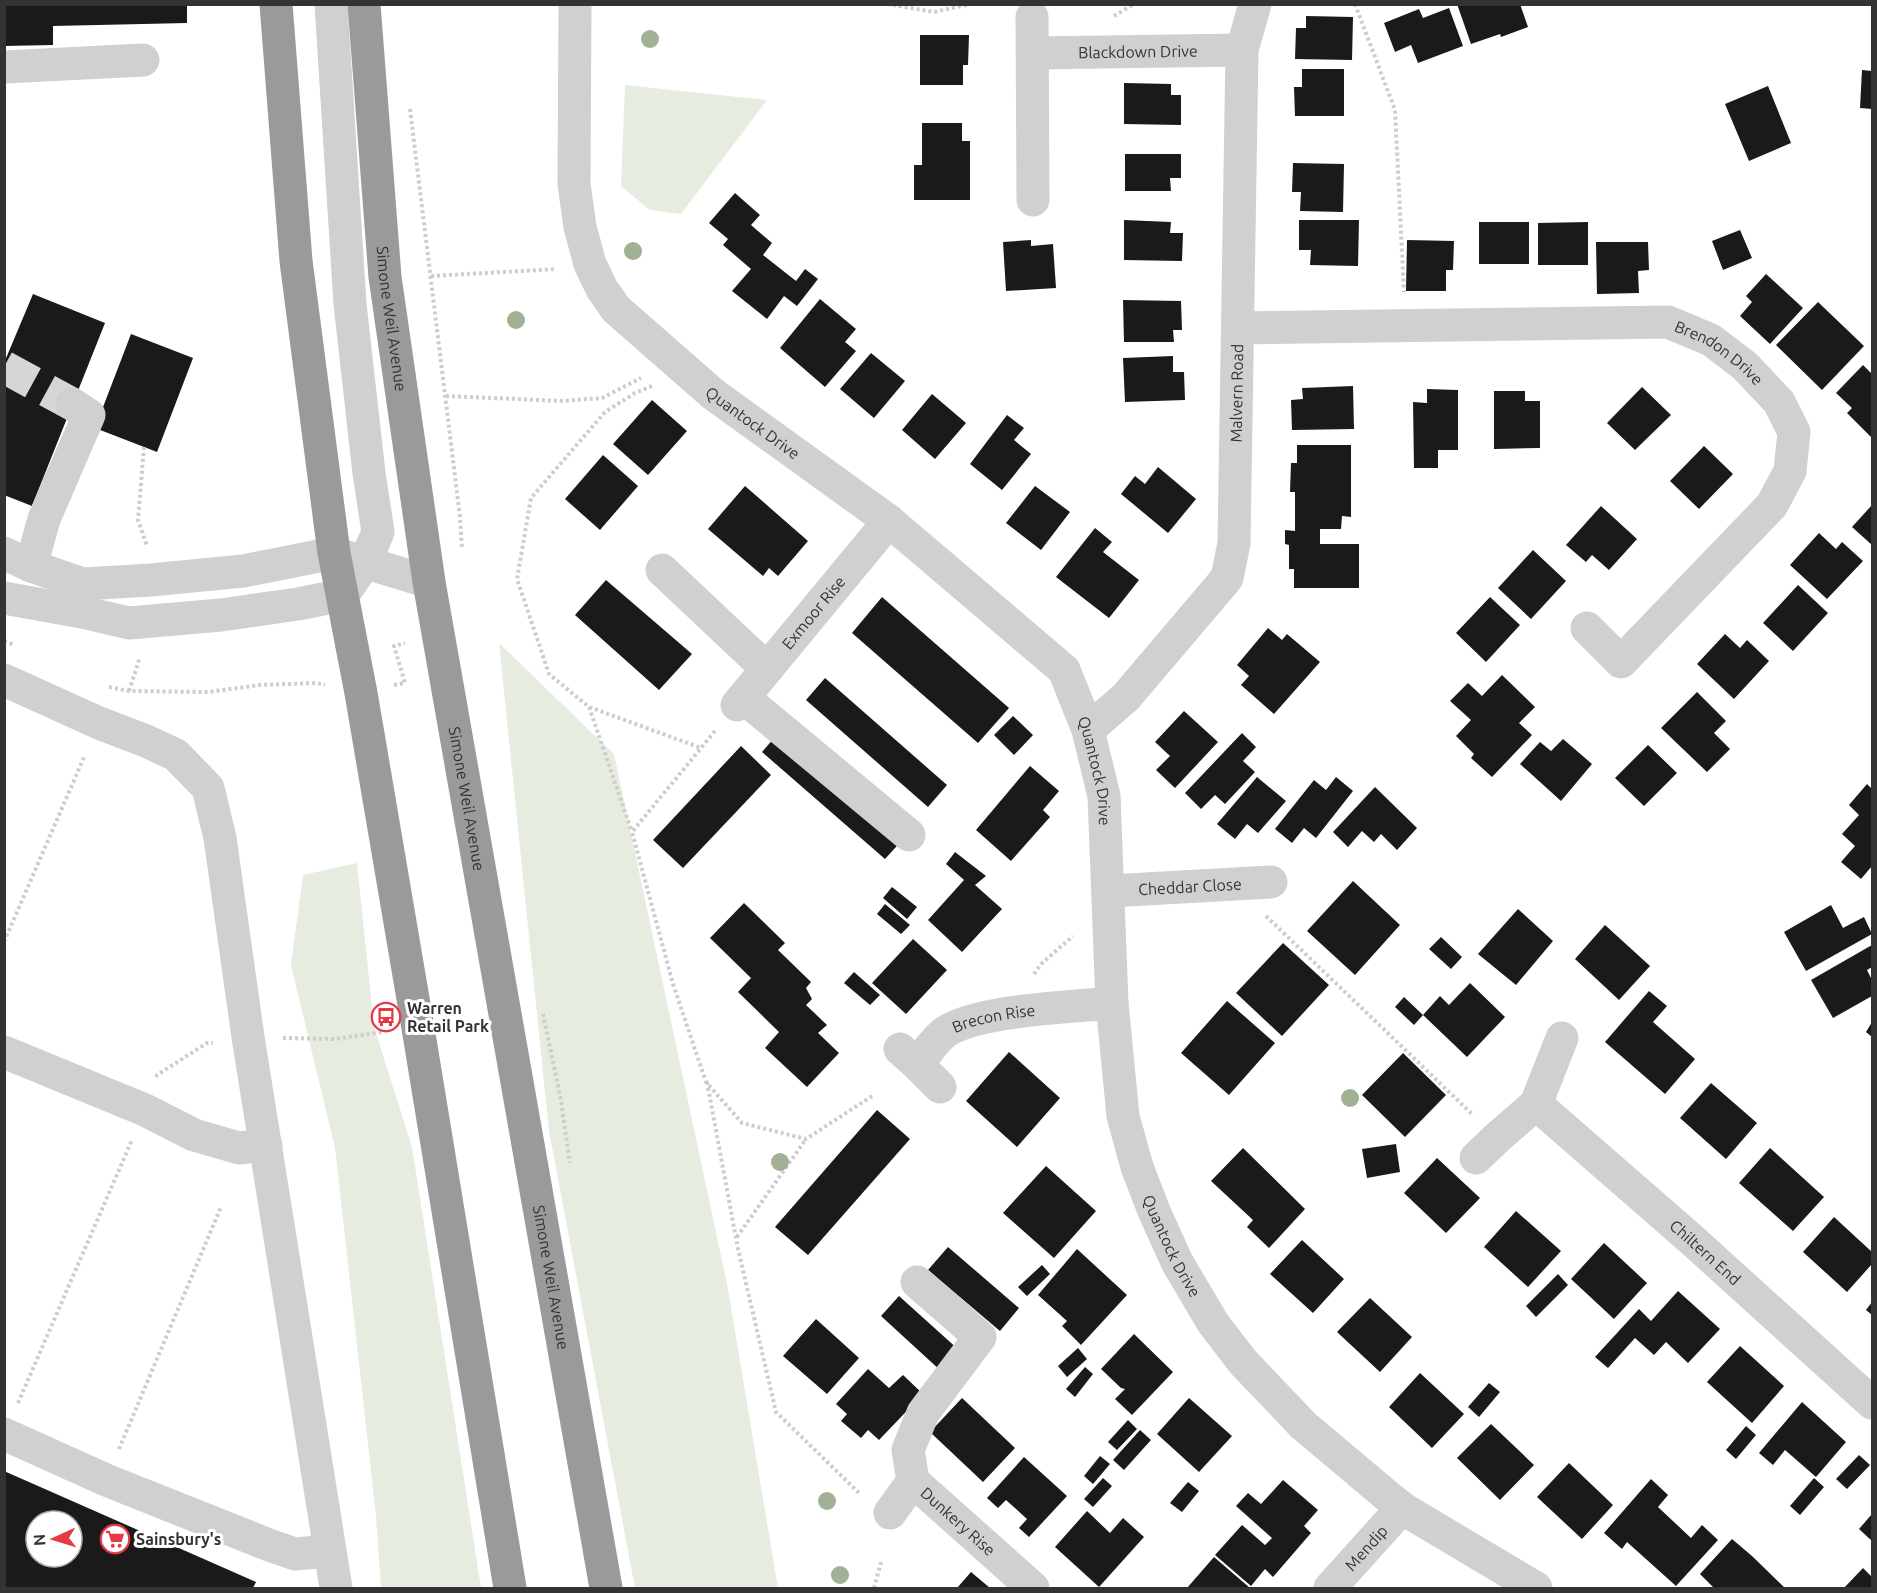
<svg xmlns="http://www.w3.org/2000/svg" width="1877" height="1593" font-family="Ubuntu,sans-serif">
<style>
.green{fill:#e6ecdf}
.building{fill:#1a1a1a;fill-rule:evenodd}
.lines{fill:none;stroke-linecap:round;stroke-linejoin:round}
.minor-tunnel{stroke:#d6d6d6;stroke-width:33;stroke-dasharray:33 16;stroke-linecap:butt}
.path{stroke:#cdcdcd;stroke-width:4;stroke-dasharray:3 3;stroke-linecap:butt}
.minor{stroke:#d0d0d0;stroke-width:33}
.highway{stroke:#9a9a9a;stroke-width:33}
.tree{fill:#a2b095}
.labels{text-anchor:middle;stroke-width:6;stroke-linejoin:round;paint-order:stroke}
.street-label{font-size:16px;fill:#333;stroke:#fff}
.poi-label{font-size:16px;font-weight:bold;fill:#333;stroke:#fff;text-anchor:start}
</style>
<rect width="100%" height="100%" fill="#fff"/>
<!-- green -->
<path class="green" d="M625 85 767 100 681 214 650 210 621 186Z
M499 643 614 754 727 1284 778 1588H635L549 1131Z
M357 863 374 1027 412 1147 481 1588H381L376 1516 335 1148 291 965 303 875Z"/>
<!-- building -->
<path class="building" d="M4 4H187V23L53 26V45L4 46Z
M1457 4H1520L1528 27 1501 37 1500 34 1471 44Z
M1449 8 1463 46 1418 63 1411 45 1395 52 1384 23 1419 9 1423 18Z
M1306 16 1353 17 1352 60 1295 59 1296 28H1306Z
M920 35H969L968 65H963V85H920Z
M1302 69H1344V116H1295L1294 87H1302Z
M1862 70 1872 71V109L1860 108Z
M1124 83 1171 84V95H1181V125L1124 124Z
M1768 86 1791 143 1749 161 1725 104Z
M922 123H962V141H970V200H914V165H922Z
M1125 154H1181V178H1170L1171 191H1125Z
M1293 163 1344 164 1343 212 1300 211 1301 192H1292Z
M735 193 760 215 751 225 772 243 763 255 796 281 805 269 818 279 797 306 784 296 767 319 732 291 751 269 723 245 728 239 709 223Z
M1124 220 1171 222 1170 233H1183L1182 261 1124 260Z
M1299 220H1359L1358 266 1310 265 1311 250H1299Z
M1479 222H1529V264H1479Z
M1588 222V265H1538V223Z
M1740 230 1752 258 1723 270 1712 241Z
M1031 240V246L1053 244 1056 288 1006 291 1003 242Z
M1407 240 1454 241 1453 270H1446V291H1406Z
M1596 242H1648L1649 270 1638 271 1639 293 1597 294Z
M1766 274 1803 308 1770 344 1740 316 1752 302 1746 296Z
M33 294 105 323 32 506 4 495V363Z
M820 299 856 329 845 342 856 351 825 387 780 348Z
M1123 300 1181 301 1182 330H1173L1174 342H1124Z
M1818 302 1864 346 1822 390 1776 345Z
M131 334 193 358 157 452 95 428Z
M871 353 905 381 874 418 840 389Z
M1173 356V372H1184L1185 400 1125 402 1123 358Z
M1863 365 1872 374V438L1847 413 1852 408 1836 393Z
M1353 386 1354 429 1292 430 1291 400 1303 399 1302 388Z
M1642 387 1671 415 1635 450 1607 423Z
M1427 389 1458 390V450H1438V468H1414L1413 402 1427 403Z
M1494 391H1525V401H1540V448L1494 449Z
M932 394 966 423 935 459 902 430Z
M652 400 687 431 648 475 613 444Z
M1007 415 1024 428 1014 440 1031 454 1002 490 970 464Z
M1297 445H1351V517L1342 516 1341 529H1320V544H1359V588H1294V569H1289V545L1285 544V530L1295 531V492H1290L1291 463H1297Z
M1704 446 1733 474 1699 509 1670 481Z
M603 455 638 486 600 530 565 499Z
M1158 467 1196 499 1168 533 1121 494 1135 476 1145 484Z
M745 486 808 541 778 576 769 568 763 576 708 529Z
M1035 486 1070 512 1041 550 1006 523Z
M1872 505V545L1852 527Z
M1601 506 1637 539 1609 570 1592 555 1586 562 1566 545Z
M1095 528 1112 542 1103 552 1139 580 1109 618 1056 577Z
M1819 533 1836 549 1842 542 1863 561 1827 599 1790 565Z
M1533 550 1566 581 1531 619 1498 588Z
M606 580 692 654 659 690 575 615Z
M1798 585 1828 613 1793 651 1763 623Z
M882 597 1009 708 978 743 852 633Z
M1490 597 1520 625 1486 662 1456 633Z
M1268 628 1282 640 1287 634 1320 662 1274 714 1241 685 1249 676 1237 665Z
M1725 634 1740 648 1747 640 1769 661 1734 699 1697 664Z
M1502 675 1535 707 1519 723 1532 735 1492 777 1471 758 1474 754 1456 736 1471 720 1450 701 1468 683 1482 696Z
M825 678 947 785 928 807 806 700Z
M1697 692 1726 721 1714 733 1730 749 1707 772 1661 728Z
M1184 711 1218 742 1175 788 1156 770 1170 756 1155 742Z
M1013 716 1033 735 1014 755 994 735Z
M781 730 905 837 885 859 762 752Z
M1242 733 1256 747 1243 761 1255 772 1225 804 1215 795 1201 809 1185 793Z
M1563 739 1592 764 1561 801 1520 764 1540 742 1551 751Z
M1648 745 1677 773 1644 806 1615 778Z
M741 746 771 775 683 868 653 840Z
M1030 766 1059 791 1043 810 1050 817 1011 861 976 830Z
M1257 777 1286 801 1258 833 1247 824 1235 839 1217 824Z
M1336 777 1353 791 1316 838 1304 828 1292 843 1275 829 1314 780 1326 790Z
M1867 784 1872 789V866L1861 879 1841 862 1855 846 1842 834 1859 815 1849 805Z
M1375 787 1417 828 1397 850 1381 834 1374 842 1362 831 1348 847 1333 832Z
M955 852 986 876 975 885 1002 909 962 952 928 920 964 880 946 864Z
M1353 881 1400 925 1355 975 1307 931Z
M892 887 917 907 907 919 883 898Z
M744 903 785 943 778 950 811 982 806 988 812 999 806 1005 827 1025 818 1033 839 1053 807 1087 765 1048 779 1032 738 992 751 978 710 938Z
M885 904 910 925 901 934 877 914Z
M1831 905 1843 928 1864 917 1872 934 1806 971 1784 932Z
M1518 909 1553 941 1516 985 1478 954Z
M1605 925 1650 966 1619 1000 1575 959Z
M1441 937 1462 957 1451 969 1429 949Z
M913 939 947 970 906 1014 872 983Z
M1283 943 1329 985 1282 1036 1236 993Z
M1872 945V967L1867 970 1872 980V996L1833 1018 1811 980Z
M854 972 880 995 870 1005 844 983Z
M1470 983 1505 1017 1467 1057 1423 1015 1440 996 1449 1005Z
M1649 991 1667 1006 1653 1022 1695 1059 1665 1094 1605 1042Z
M1404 997 1423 1015 1414 1025 1395 1007Z
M1227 1001 1275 1043 1229 1095 1181 1053Z
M1872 1022V1037L1866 1032Z
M1009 1052 1060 1098 1017 1147 966 1101Z
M1403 1053 1446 1095 1405 1137 1362 1095Z
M1711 1083 1757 1123 1726 1159 1680 1118Z
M877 1110 910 1139 808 1255 775 1227Z
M1396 1144 1400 1172 1367 1178 1362 1149Z
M1243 1148 1305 1209 1269 1248 1247 1227 1253 1220 1211 1181Z
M1770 1148 1824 1197 1793 1231 1739 1183Z
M1437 1158 1480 1198 1446 1233 1404 1193Z
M1046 1166 1096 1211 1054 1258 1003 1213Z
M1516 1211 1561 1251 1528 1287 1484 1247Z
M1834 1217 1872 1252V1264L1847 1292 1803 1252Z
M1302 1240 1344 1279 1313 1313 1270 1274Z
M1604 1243 1647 1283 1614 1319 1571 1279Z
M948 1247 1019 1308 1000 1331 928 1270Z
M1077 1249 1127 1295 1081 1345 1062 1326 1067 1321 1038 1295Z
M1042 1265 1050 1274 1027 1296 1018 1287Z
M1558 1274 1568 1285 1536 1317 1526 1306Z
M1678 1291 1720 1329 1688 1363 1666 1342 1654 1355 1635 1338 1608 1368 1595 1357 1639 1309 1651 1321Z
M899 1296 960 1351 941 1371 881 1316Z
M1370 1298 1412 1337 1380 1372 1337 1332Z
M1872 1302V1315L1866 1310Z
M816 1319 859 1358 827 1394 783 1356Z
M1134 1334 1173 1372 1132 1415 1115 1399 1125 1389 1121 1388 1101 1369Z
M1740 1346 1784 1386 1752 1423 1707 1382Z
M1078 1348 1087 1359 1067 1377 1058 1366Z
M1085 1367 1093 1374 1075 1397 1066 1389Z
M868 1369 889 1388 903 1375 923 1394 879 1440 868 1430 861 1438 841 1421 847 1414 836 1404Z
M1420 1373 1464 1414 1432 1448 1389 1407Z
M1489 1383 1500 1392 1479 1417 1468 1407Z
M962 1398 1015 1448 983 1482 930 1432Z
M1189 1398 1232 1436 1199 1472 1157 1434Z
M1802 1402 1846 1442 1816 1477 1785 1450 1773 1465 1759 1453Z
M1128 1420 1137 1429 1117 1450 1108 1442Z
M1491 1424 1534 1465 1500 1500 1457 1458Z
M1746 1426 1756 1435 1736 1459 1726 1450Z
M1140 1430 1151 1440 1124 1470 1113 1460Z
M1859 1455 1870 1465 1847 1489 1836 1479Z
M1100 1456 1110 1464 1093 1484 1084 1476Z
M1024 1457 1067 1496 1029 1537 1019 1528 1027 1519 1006 1500 998 1508 987 1498Z
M1569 1463 1613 1505 1582 1539 1537 1497Z
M4 1471 256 1582 253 1588H4ZM36 1521H72V1557H36Z
M1103 1478 1112 1486 1093 1507 1084 1499Z
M1814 1478 1824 1487 1800 1515 1790 1506Z
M1651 1479 1668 1495 1658 1507 1691 1538 1702 1525 1718 1540 1676 1586 1627 1542 1622 1549 1604 1533Z
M1283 1480 1318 1510 1304 1526 1311 1533 1273 1577 1265 1569 1251 1586 1215 1555 1242 1525 1265 1545 1272 1538 1236 1506 1248 1493 1261 1504Z
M1188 1482 1199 1491 1182 1512 1170 1503Z
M1087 1511 1110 1533 1123 1518 1144 1537 1099 1587 1055 1547Z
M1872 1514V1541L1859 1529Z
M1732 1539 1752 1556 1785 1588H1714L1700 1574Z
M1214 1557 1250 1588H1187Z
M1863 1568 1872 1577V1588H1844Z
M971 1572 990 1588H957Z"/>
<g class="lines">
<!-- minor-tunnel -->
<path class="minor-tunnel" d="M4 367 72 404"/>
<!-- path -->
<path class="path" d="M887 4 934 12 971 4
M1355 4 1395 110 1404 292
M1114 16 1134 4
M410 109 460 517 462 549
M431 276 556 269
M652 386 635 393 605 412 531 498 517 579 549 674 589 707 701 748
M446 396 561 401 602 398 641 378
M144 447 138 520 147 546
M4 641 14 645
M394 685 405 683 394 646 405 643
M109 687 129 691 208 692 260 685 316 683 325 685
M129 691 140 657
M589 707 632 832
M715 731 632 832 673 984 706 1082 742 1123 806 1139 872 1096
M1266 916 1473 1115
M4 942 85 755
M1034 974 1041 964 1073 936
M543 1014 560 1095 570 1163
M283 1038 335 1039 382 1032
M156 1077 157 1075 207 1043H213
M707 1082 738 1249 776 1412 860 1494
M737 1237 806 1139
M18 1403 132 1140
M119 1449 221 1207
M874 1588 882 1559"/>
<!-- minor -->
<g class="minor">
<path id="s1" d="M575 4 574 184 580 227 590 264 602 289 616 309 713 394 889 521 1064 670 1088 730 1104 796 1112 1003 1123 1116 1137 1167 1154 1211 1177 1262 1213 1323 1243 1362 1303 1425 1392 1500 1405 1510 1536 1588"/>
<path d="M1032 17 1033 200"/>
<path id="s2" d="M1033 53 1242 50"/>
<path d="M4 67 143 60"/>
<path id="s3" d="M1238 328 1668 322 1711 340 1745 366 1779 402 1794 432 1790 471 1772 505 1621 662 1587 628"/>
<path d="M4 553 31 566 83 584 151 580 243 571 334 553 429 582"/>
<path d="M31 566 44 519 89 415 72 404"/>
<path d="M662 570 767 669"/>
<path d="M4 598 82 612 129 623 221 615 298 604 343 595 365 563 378 532 369 473 350 304 331 4"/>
<path d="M4 680 99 723 146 741 176 755 208 788 220 838 248 1037 336 1588"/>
<path d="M744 698 909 835"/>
<path id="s4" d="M737 705 889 521"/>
<path id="s5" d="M1088 730 1126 697 1227 578 1234 543 1242 50 1255 4"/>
<path id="s6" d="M1109 891 1271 882"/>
<path id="s7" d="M900 1049 918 1065C926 1053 933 1042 944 1033 975 1010 1072 1007 1112 1003"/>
<path d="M4 1052 145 1110 194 1135 239 1148 266 1145"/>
<path d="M918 1065 940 1087"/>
<path id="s8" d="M1536 1104 1692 1240 1872 1403"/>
<path d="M1476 1158 1498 1137 1536 1104 1562 1038"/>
<path d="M4 1434 106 1480 269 1545 295 1554 329 1551"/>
<path d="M913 1481 908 1450 923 1413 980 1337 917 1282"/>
<path id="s9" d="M890 1513 913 1481 1033 1588"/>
<path id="s10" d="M1330 1588 1402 1508"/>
</g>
<!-- highway -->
<g class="highway">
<path d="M276 4 296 261 334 553 361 693 418 1028 510 1588"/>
<path id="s11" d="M364 4 385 277 429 582 606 1588"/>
</g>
</g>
<!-- trees -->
<g class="tree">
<circle cx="650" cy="39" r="9"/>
<circle cx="633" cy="251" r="9"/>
<circle cx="516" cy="320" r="9"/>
<circle cx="1350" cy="1098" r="9"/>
<circle cx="780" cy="1162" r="9"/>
<circle cx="827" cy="1501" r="9"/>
<circle cx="840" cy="1575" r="9"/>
</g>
<!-- icons -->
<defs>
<g id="bus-ring" transform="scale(1.5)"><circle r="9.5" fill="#fff" stroke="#e63946" stroke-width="1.5"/><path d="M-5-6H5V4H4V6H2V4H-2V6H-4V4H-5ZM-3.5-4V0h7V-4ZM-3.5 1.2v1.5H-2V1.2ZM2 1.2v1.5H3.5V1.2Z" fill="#e63946"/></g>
<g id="supermarket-ring" transform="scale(1.5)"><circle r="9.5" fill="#fff" stroke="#e63946" stroke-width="1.5"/><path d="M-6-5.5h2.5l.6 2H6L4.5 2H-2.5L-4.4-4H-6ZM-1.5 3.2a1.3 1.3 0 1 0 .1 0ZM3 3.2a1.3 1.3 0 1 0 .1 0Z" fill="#e63946"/></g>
</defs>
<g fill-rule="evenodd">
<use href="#bus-ring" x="386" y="1017"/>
<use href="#supermarket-ring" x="115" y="1539"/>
</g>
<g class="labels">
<!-- street labels -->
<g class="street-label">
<text dy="6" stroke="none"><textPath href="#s2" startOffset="105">Blackdown Drive</textPath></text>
<text dy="6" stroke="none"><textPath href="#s11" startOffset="316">Simone Weil Avenue</textPath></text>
<text dy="6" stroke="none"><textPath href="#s3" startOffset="490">Brendon Drive</textPath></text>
<text dy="6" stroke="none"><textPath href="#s5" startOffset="392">Malvern Road</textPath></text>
<text dy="6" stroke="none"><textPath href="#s1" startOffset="492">Quantock Drive</textPath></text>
<text dy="6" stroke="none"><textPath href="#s4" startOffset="120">Exmoor Rise</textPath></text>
<text dy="6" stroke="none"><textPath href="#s1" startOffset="996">Quantock Drive</textPath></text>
<text dy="6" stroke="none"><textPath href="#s11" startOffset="802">Simone Weil Avenue</textPath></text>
<text dy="6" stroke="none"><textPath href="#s6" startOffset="81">Cheddar Close</textPath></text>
<text dy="6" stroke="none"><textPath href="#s7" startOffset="118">Brecon Rise</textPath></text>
<text dy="6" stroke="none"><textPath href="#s1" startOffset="1482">Quantock Drive</textPath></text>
<text dy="6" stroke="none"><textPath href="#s8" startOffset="225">Chiltern End</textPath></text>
<text dy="6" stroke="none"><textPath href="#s11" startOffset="1288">Simone Weil Avenue</textPath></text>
<text dy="6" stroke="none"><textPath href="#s9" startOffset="100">Dunkery Rise</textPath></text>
<text dy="6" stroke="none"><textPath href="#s10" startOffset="54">Mendip</textPath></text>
</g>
<!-- poi labels -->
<g class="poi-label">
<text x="407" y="1014">Warren<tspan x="407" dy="18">Retail Park</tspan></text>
<text x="136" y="1545">Sainsbury's</text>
</g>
</g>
<!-- border -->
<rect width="1877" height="1593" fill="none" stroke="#333333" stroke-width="12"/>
<!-- north arrow -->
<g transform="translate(54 1539) rotate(266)"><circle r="28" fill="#ffffff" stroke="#adadad" stroke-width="1.5"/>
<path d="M0-4.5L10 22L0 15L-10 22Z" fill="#e63946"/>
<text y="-9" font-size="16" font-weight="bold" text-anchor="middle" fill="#333333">N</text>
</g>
</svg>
